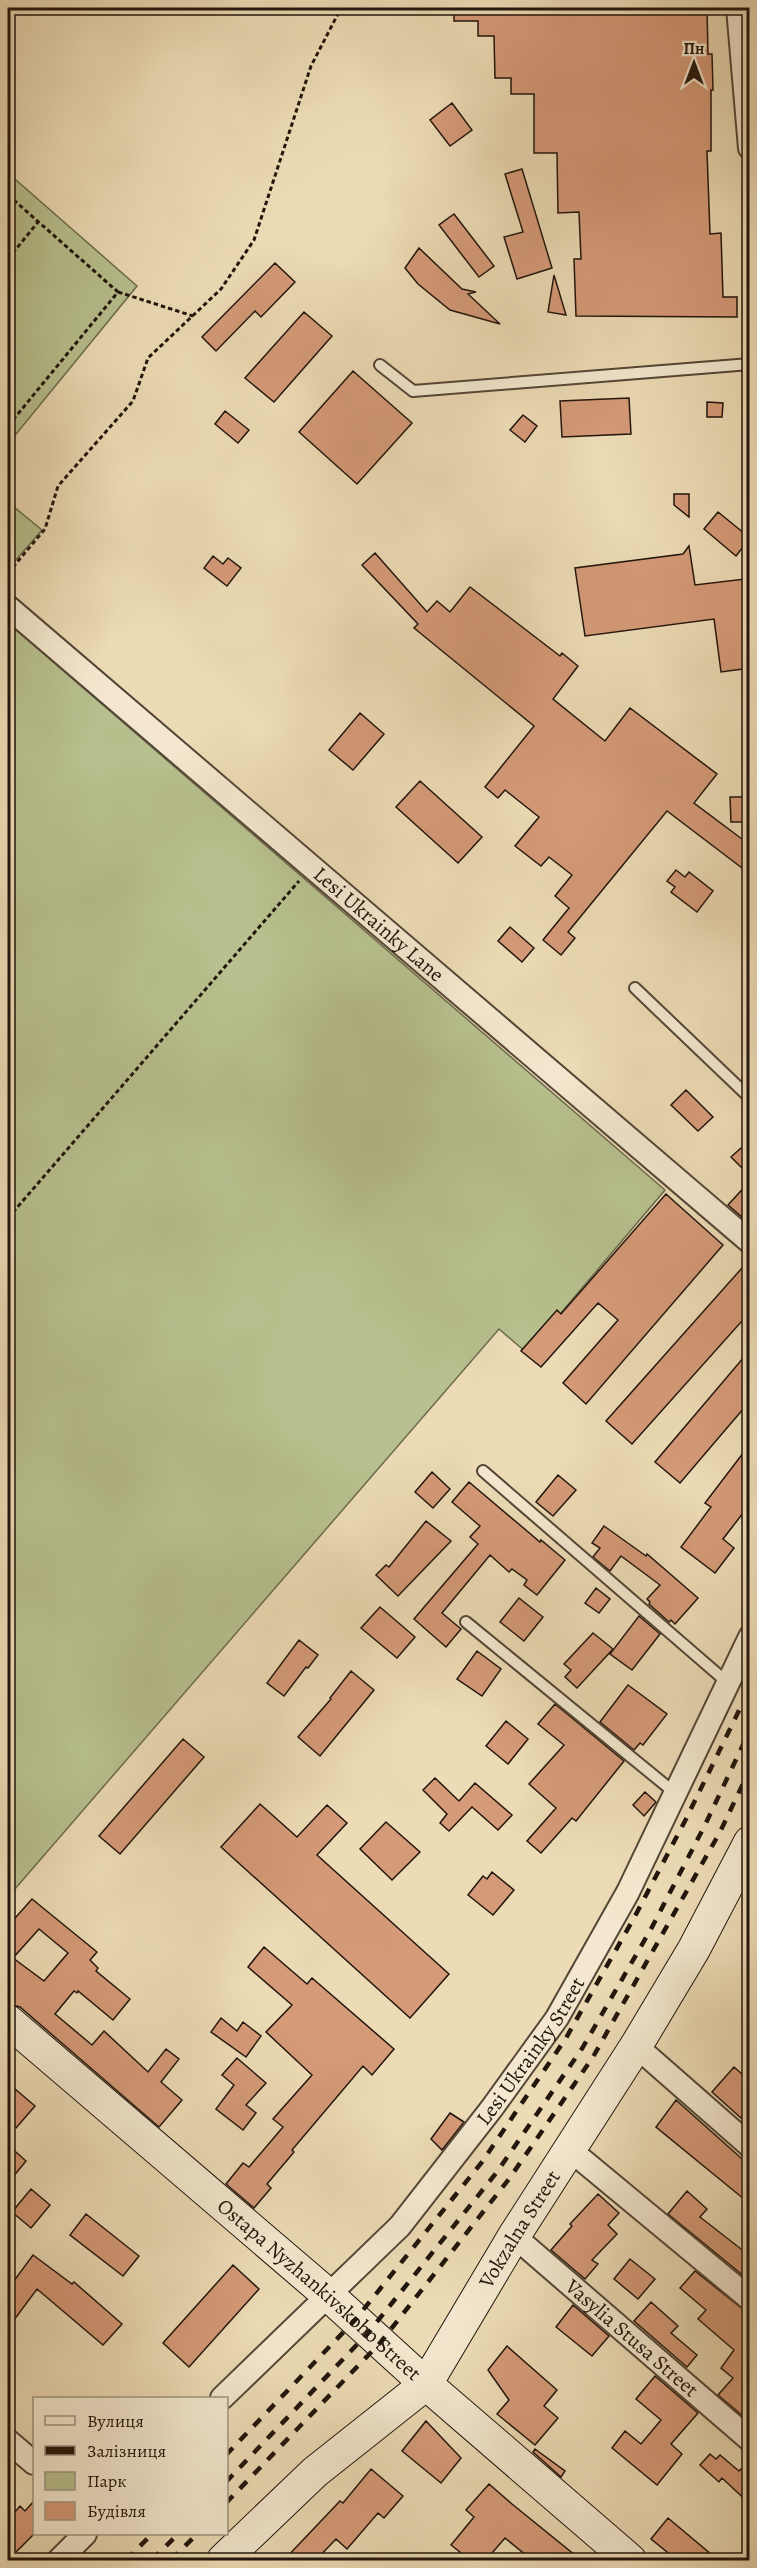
<svg xmlns="http://www.w3.org/2000/svg" width="757" height="2568" font-family="Alegreya,serif">
<style>
.green{fill:#b7c08e;stroke:#6c6a4d;stroke-width:1.5}
.building{fill:#d59a78;stroke:#21150c;stroke-width:1.5;fill-rule:evenodd}
.lines{fill:none;stroke-linecap:round;stroke-linejoin:round}
.lane-casing{stroke:#544636;stroke-width:14}
.street-casing{stroke:#544636;stroke-width:26}
.secondary-casing{stroke:#21150c;stroke-width:34}
.path{stroke:#21150c;stroke-width:3;stroke-dasharray:4.5 3;stroke-linecap:butt}
.lane{stroke:#f3e8cf;stroke-width:10}
.street{stroke:#f3e8cf;stroke-width:22}
.secondary{stroke:#f3e8cf;stroke-width:32}
.rail{stroke:#21150c;stroke-width:4.5;stroke-dasharray:10 10;stroke-linecap:butt}
.labels{text-anchor:middle;stroke-width:4.5;stroke-linejoin:round;paint-order:stroke}
.street-label{font-size:21px;fill:#21150c;stroke:#f3e8cf}
</style>
<rect width="100%" height="100%" fill="#ecdbb5"/>
<filter id="stains"><feTurbulence type="fractalNoise" baseFrequency=".00333" numOctaves="4"/><feColorMatrix values="0 0 0 0 .2 0 0 0 0 .09 0 0 0 0 .02 0 0 0 .5 -.17"/></filter>
<radialGradient id="worn" r=".72"><stop offset=".6" stop-color="#630" stop-opacity="0"/><stop offset="1" stop-color="#630" stop-opacity=".3"/></radialGradient>
<!-- green -->
<path class="green" d="M8 173 137 286 8 444Z
M8 502 42 530 8 569Z
M8 623 665 1190 527 1353 499 1329 8 1897Z"/>
<!-- building -->
<path class="building" d="M454 8H707L708 54H712L713 90H711V151H707L710 234 721 233 723 297H737V317L576 316 574 259H581L579 212 558 213 557 153H534V94H511V78H495L494 36H478V21H454Z
M452 103 472 130 450 146 430 120Z
M522 169 552 268 517 279 504 237 523 232 505 174Z
M454 214 494 266 479 277 439 225Z
M419 248 462 289 476 292 468 294 500 324 450 310 418 284 405 268Z
M275 263 295 282 261 317 255 311 216 351 202 337Z
M554 275 566 315 548 312Z
M304 312 332 336 274 402 245 378Z
M353 371 412 423 357 484 299 432Z
M629 398 631 434 562 437 560 401Z
M707 402 723 403 722 417H707Z
M225 411 249 430 238 443 215 424Z
M523 415 537 426 525 442 510 430Z
M674 494H689V517L674 505Z
M718 512 750 538 736 556 704 529Z
M689 546 695 585 745 579 750 609V668L721 672 714 619 585 636 575 568 683 554Z
M375 553 427 612 437 601 450 612 470 587 560 656 562 653 578 666 553 699 605 741 630 708 717 774 694 803 750 845V874L667 811 568 932 575 938 561 955 543 940 569 908 555 896 572 875 549 857 541 866 515 846 539 817 505 790 498 798 485 787 534 726 414 628 418 624 362 565Z
M213 556 223 564 228 558 241 568 227 586 204 568Z
M360 713 384 734 353 770 329 750Z
M420 781 482 837 458 863 396 807Z
M730 797H750V822H731Z
M676 870 685 877 689 872 713 891 697 912 671 892 675 887 667 881Z
M510 927 534 948 522 962 498 941Z
M686 1090 713 1117 698 1131 671 1105Z
M741 1148 750 1156V1176L731 1157Z
M750 1181V1224L728 1205Z
M666 1194 723 1245 586 1404 563 1383 618 1320 598 1303 541 1367 521 1351 557 1310 561 1314Z
M750 1259V1312L632 1444 606 1421Z
M750 1350V1401L680 1483 655 1462Z
M750 1444V1504L723 1539 734 1548 715 1573 681 1547 711 1507 705 1503Z
M432 1472 450 1489 433 1508 415 1492Z
M558 1475 576 1490 553 1516 536 1502Z
M469 1482 540 1542 541 1540 565 1560 537 1595 524 1585 527 1580 512 1569 509 1572 490 1555 442 1613 461 1629 446 1647 414 1619 478 1544 470 1537 480 1526 452 1502Z
M426 1521 451 1541 398 1596 376 1575 386 1565 389 1567Z
M604 1526 646 1556 647 1554 698 1598 675 1624 671 1620 669 1622 649 1604 650 1602 647 1599 660 1585 621 1556 610 1571 593 1557 600 1548 592 1543Z
M596 1588 610 1599 599 1613 585 1603Z
M519 1598 543 1617 524 1641 500 1622Z
M380 1607 415 1637 397 1658 361 1628Z
M639 1616 660 1634 632 1670 610 1654Z
M593 1633 613 1649 577 1688 565 1677 571 1670 564 1664Z
M299 1640 318 1655 308 1668 306 1667 284 1696 267 1683Z
M477 1651 501 1669 482 1696 457 1679Z
M351 1671 374 1690 320 1756 298 1737 331 1699 330 1698Z
M628 1685 667 1714 643 1745 640 1743 634 1750 600 1722Z
M555 1704 624 1761 576 1821 572 1818 541 1853 527 1841 556 1808 529 1784 564 1745 538 1724Z
M506 1721 528 1739 508 1764 486 1746Z
M183 1739 204 1757 120 1854 99 1836Z
M435 1778 459 1801 475 1783 512 1815 498 1830 472 1807 449 1831 440 1823 447 1814 423 1790Z
M645 1792 656 1802 644 1816 633 1805Z
M260 1804 297 1837 327 1805 347 1823 317 1855 449 1974 410 2018 221 1847Z
M386 1822 420 1852 392 1880 360 1849Z
M492 1872 514 1890 493 1915 468 1895 483 1876 487 1879Z
M32 1899 97 1952 90 1960 98 1968 96 1971 130 1999 113 2020 78 1991 77 1993 74 1991 55 2014 92 2045 104 2031 148 2072 166 2049 179 2059 161 2082 182 2100 159 2127 20 2007 8 2004V1926ZM39 1929 68 1953 44 1981 13 1958Z
M264 1947 307 1984 312 1978 394 2049 372 2075 363 2066 292 2150 294 2152 267 2184 271 2188 254 2208 226 2184 243 2163 249 2167 283 2127 273 2119 312 2075 266 2032 292 2005 248 1967Z
M221 2018 237 2031 243 2022 261 2036 246 2057 211 2032Z
M237 2058 266 2083 246 2105 256 2113 243 2130 216 2109 234 2085 222 2075Z
M734 2067 750 2081V2108L741 2118 712 2092Z
M8 2083 35 2106 16 2128 8 2121Z
M676 2100 750 2166V2204L656 2127Z
M450 2113 464 2122 442 2150 431 2139Z
M8 2145 26 2161 8 2183Z
M31 2189 50 2205 31 2228 12 2212Z
M687 2191 707 2209 700 2217 750 2256V2271L745 2277 668 2214Z
M598 2194 619 2213 608 2225 617 2234 592 2260 598 2264 585 2279 551 2250 572 2226 570 2224Z
M86 2214 139 2256 123 2276 70 2235Z
M33 2255 72 2284 74 2282 122 2324 103 2345 37 2289 8 2328V2289Z
M630 2259 655 2279 638 2299 614 2279Z
M233 2265 259 2289 189 2367 163 2343Z
M695 2271 750 2315V2422L718 2395 733 2378 721 2368 734 2350 698 2319 706 2310 680 2288Z
M651 2302 678 2326 671 2333 697 2355 687 2367 634 2321Z
M573 2305 609 2336 592 2356 556 2327Z
M507 2346 557 2390 544 2406 558 2418 535 2445 497 2414 509 2400 488 2370Z
M655 2376 698 2413 671 2444 682 2454 657 2485 612 2448 625 2431 641 2444 661 2420 636 2399Z
M426 2421 461 2458 441 2483 402 2451Z
M535 2449 565 2471 561 2477 533 2452Z
M710 2454 716 2459 720 2455 739 2471 750 2460V2504L722 2478 719 2482 700 2465Z
M371 2469 403 2496 384 2518 378 2513 347 2549 336 2539 316 2560H284L340 2501 343 2503Z
M489 2484 512 2504 581 2560H532L505 2538 486 2560H470L451 2545 474 2517 466 2510Z
M34 2501V2534L8 2560V2520L20 2506 25 2511Z
M668 2518 718 2560H677L651 2539Z"/>
<g class="lines">
<!-- lane casing -->
<g class="lane-casing">
<path id="lane" d="M380 365 413 391 750 364
M635 988 750 1098
M483 1471 728 1683
M466 1622 675 1793"/>
</g>
<!-- street casing -->
<g class="street-casing">
<g id="street">
<path d="M738 8 750 148"/>
<path id="s1" d="M8 607 750 1242"/>
<path d="M636 2046 750 2146"/>
<path d="M569 2149 750 2299"/>
<path id="s2" d="M514 2236 750 2440"/>
<path id="s3" d="M222 2398 400 2226 492 2108 557 2018 628 1892 750 1637"/>
<path d="M8 2441 34 2463"/>
<path d="M59 2560 85 2534"/>
</g>
</g>
<!-- secondary casing -->
<g class="secondary-casing">
<g id="secondary">
<path id="s4" d="M8 2021 327 2294 426 2384 630 2560"/>
<path id="s5" d="M223 2560 315 2472 426 2384 514 2236 636 2046 694 1949 750 1842"/>
</g>
</g>
<!-- path -->
<path class="path" d="M8 195 118 292 8 426
M8 259 38 222
M118 292 193 316
M8 573 45 529 58 486 133 401 148 358 221 289 254 240 311 66 341 8
M8 1218 299 881"/>
<!-- lane -->
<use href="#lane" class="lane"/>
<!-- street -->
<use href="#street" class="street"/>
<!-- secondary -->
<use href="#secondary" class="secondary"/>
<!-- rail -->
<path class="rail" d="M226 2455 355 2320 482 2162 566 2038 634 1918 686 1819 750 1688
M226 2482 368 2333 497 2172 583 2047 651 1929 705 1825 750 1730
M226 2503 380 2343 509 2179 593 2057 720 1832 750 1769
M126 2560 152 2534
M152 2560 178 2534
M171 2560 197 2534"/>
</g>
<g class="labels">
<!-- street labels -->
<g class="street-label">
<text dy="7" stroke="none"><textPath href="#s1" startOffset="488">Lesi Ukrainky Lane</textPath></text>
<text dy="7" stroke="none"><textPath href="#s3" startOffset="466">Lesi Ukrainky Street</textPath></text>
<text dy="7" stroke="none"><textPath href="#s5" startOffset="450">Vokzalna Street</textPath></text>
<text dy="7" stroke="none"><textPath href="#s4" startOffset="411">Ostapa Nyzhankivskoho Street</textPath></text>
<text dy="7" stroke="none"><textPath href="#s2" startOffset="156">Vasylia Stusa Street</textPath></text>
</g>
</g>
<!-- margin -->
<rect width="757" height="2568" fill="none" stroke="#ecdbb5" stroke-width="30"/>
<rect x="9" y="9" width="739" height="2550" fill="none" stroke="#21150c" stroke-width="3"/>
<rect x="15" y="15" width="727" height="2538" fill="none" stroke="#21150c" stroke-width="1.5"/>
<!-- legend -->
<rect x="33" y="2397" width="195" height="138" fill="#f3e8cf" stroke="#9f9481" stroke-width="1.5"/>
<rect x="45" y="2416" width="30" height="9" fill="#f3e8cf" stroke="#9f9481" stroke-width="1.5"/>
<text x="87" y="2427" font-size="18" fill="#21150c">Вулиця</text>
<rect x="45" y="2446" width="30" height="9" fill="#21150c" stroke="#9f9481" stroke-width="1.5"/>
<text x="87" y="2457" font-size="18" fill="#21150c">Залізниця</text>
<rect x="45" y="2472" width="30" height="18" fill="#b7c08e" stroke="#9f9481" stroke-width="1.5"/>
<text x="87" y="2487" font-size="18" fill="#21150c">Парк</text>
<rect x="45" y="2502" width="30" height="18" fill="#d59a78" stroke="#9f9481" stroke-width="1.5"/>
<text x="87" y="2517" font-size="18" fill="#21150c">Будівля</text>
<!-- north arrow -->
<g transform="translate(694 63)" stroke="#f3e8cf" stroke-width="4.5" paint-order="stroke">
<path d="M0-4.5L10 22L0 15L-10 22Z" fill="#21150c"/>
<text y="-9" font-size="16" font-weight="bold" text-anchor="middle" fill="#21150c">Пн</text>
</g>
<rect width="100%" height="100%" filter="url(#stains)"/>
<rect width="100%" height="100%" fill="url(#worn)"/>
</svg>
